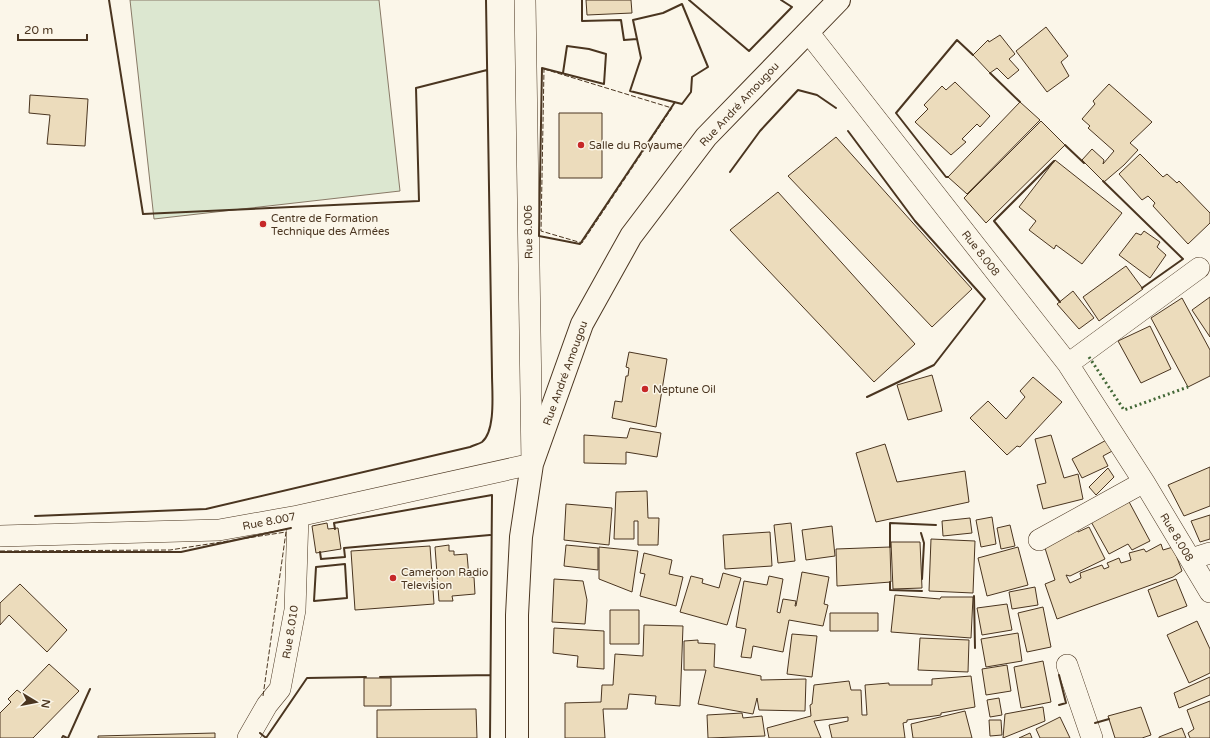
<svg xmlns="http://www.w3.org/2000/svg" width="1210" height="738" font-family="'Varela Round',sans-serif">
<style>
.green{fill:#dce7d0;stroke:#887966}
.building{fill:#ecdcbc;stroke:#4a3520}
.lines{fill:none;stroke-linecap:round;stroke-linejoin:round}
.street-casing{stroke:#4a3520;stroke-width:22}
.primary-casing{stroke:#4a3520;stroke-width:24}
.street{stroke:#fbf6e9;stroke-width:21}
.primary{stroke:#fbf6e9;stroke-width:22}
.hedge{stroke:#436837;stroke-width:3;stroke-dasharray:2 3;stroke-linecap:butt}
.fence{stroke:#4a3520;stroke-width:1;stroke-dasharray:5 2;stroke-linecap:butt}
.wall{stroke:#4a3520;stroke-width:2}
.poi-dot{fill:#c62828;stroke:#fbf6e9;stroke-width:1.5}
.labels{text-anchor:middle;stroke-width:3;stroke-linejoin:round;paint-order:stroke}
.street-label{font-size:11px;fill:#4a3520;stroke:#fbf6e9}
.poi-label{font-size:11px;fill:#4a3520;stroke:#fbf6e9;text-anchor:start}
</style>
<rect width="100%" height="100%" fill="#fbf6e9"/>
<!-- green -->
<path class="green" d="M130 0H379L400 191 154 219Z"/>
<!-- building -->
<path class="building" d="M586 0H631L632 13 587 15Z
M1046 27 1068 56 1061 62 1069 76 1047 92 1016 51Z
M1000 35 1015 54 1009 59 1019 70 1008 79 997 68 990 73 973 55 988 40 989 42Z
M955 82 990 116 980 127 977 124 962 139 966 142 951 155 915 122 928 109 924 105 942 86 946 90Z
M1109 84 1152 122 1130 143 1138 150 1124 165 1104 182 1082 160 1092 149 1104 160 1103 164 1114 151 1088 128 1090 126 1082 119 1095 104 1093 101Z
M30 95 88 99 85 146 47 144 50 115 29 113Z
M1020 102 1040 120 967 194 948 177Z
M559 113H602V178H559Z
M1041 121 1065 145 986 223 964 198Z
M836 137 972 289 932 327 788 176Z
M1140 154 1163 177 1167 174 1177 183 1179 181 1210 213V223L1188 244 1153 206 1155 203 1148 196 1142 200 1119 174Z
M1055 160 1122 213 1082 264 1056 245 1054 249 1029 230 1036 221 1019 207Z
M778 192 915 344 874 382 730 230Z
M1144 231 1160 242 1157 247 1166 255 1150 278 1119 255 1136 233 1141 235Z
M1126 266 1143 289 1099 321 1083 297Z
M1073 291 1094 318 1079 329 1057 304Z
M1210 297V337L1192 310Z
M1182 298 1210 350V376L1188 387 1151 318Z
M1150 326 1171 369 1141 383 1118 341Z
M629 352 667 359 656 427 612 418 615 401 622 402 626 376H628L629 368 626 367Z
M932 375 942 411 908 420 897 385Z
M1033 377 1062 402 1020 447 1017 446 1007 455 970 418 988 401 1006 419 1025 397 1020 391Z
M630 428 661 433 657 457 626 452V464L584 463V435L627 438Z
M1051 435 1064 478 1078 474 1083 499 1043 509 1037 485 1046 483 1035 439Z
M1110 438 1116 449 1103 456 1108 466 1082 478 1072 459Z
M885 444 897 482 965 471 969 502 876 522 856 453Z
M1210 467V506L1184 516 1168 485Z
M1108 468 1114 477 1096 495 1089 487Z
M647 491 648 518H659L658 545H638V521H634V539H614L616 492Z
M1127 498 1150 541 1132 550 1128 544 1109 554 1089 518Z
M566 504 612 508 609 545 564 540Z
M1210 515V539L1200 542 1191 521Z
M992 517 996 544 981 547 976 520Z
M970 518 972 533 943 536 942 521Z
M327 523 328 529 338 528 341 549 316 553 312 526Z
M791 523 795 561 778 563 774 525Z
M1010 525 1015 546 1001 549 997 528Z
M832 526 835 556 806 560 802 530Z
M1089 527 1105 559 1070 576 1066 575 1070 583 1081 578 1080 573 1102 565 1104 569 1109 567 1107 563 1119 558 1121 563 1131 560 1129 553 1144 549 1146 552 1161 544 1163 550 1173 547 1182 571 1173 577 1057 619 1045 584 1055 580 1044 545 1077 529 1078 532Z
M770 532 772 566 725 569 723 535Z
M931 539 975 541 973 593 929 591Z
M891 542H920L922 588 893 589Z
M449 545V551H454V555L467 554 469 577H474L475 594 452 596 453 601H439L435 547Z
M566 545 598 548V570L564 566Z
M430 546 434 604 355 610 351 551Z
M599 547 638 551 632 592 599 579Z
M890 547 891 582 837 586 836 549Z
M1018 547 1028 585 987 596 978 558Z
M644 553 672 560 669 574 683 577 676 606 640 596 645 574 640 573Z
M802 572 829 577 824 604 828 605 823 626 789 620 783 652 753 646 751 658 741 657 746 629 736 627 744 581 767 585 769 576 783 579 777 612 780 613 783 599 796 601 795 606H796Z
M723 573 741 578 727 625 680 612 691 576 703 579 702 583 719 588Z
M554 579 583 581 587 600 585 624 552 622Z
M1176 579 1187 606 1158 617 1148 590Z
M20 584 67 630 47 652 9 615 0 625V603Z
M1035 587 1038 605 1012 609 1009 592Z
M895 595 940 599 941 597H973L971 638 891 632Z
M1007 604 1012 630 982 635 977 608Z
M1043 607 1051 647 1027 652 1018 613Z
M610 610H639V644H610Z
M830 613H878V631H830Z
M1197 621 1210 649V673L1189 683 1167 635Z
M644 625 683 626 680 706 655 704 656 696 629 694 627 709H603L605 738H565V703L601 702 602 685H613L615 654 643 656Z
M554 628 604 631V669L577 667 578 656 553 653Z
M1018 633 1022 661 986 667 981 639Z
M792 634 817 636 812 677 787 674Z
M920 638 969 640 968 672 918 670Z
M698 640V643L715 644 714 667 761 676V680L806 679 805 711 759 710 757 698 753 714 698 704 706 670H684V641Z
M1043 661 1051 702 1021 708 1014 667Z
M49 664 79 691 33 738H0V713L11 702 8 699 17 690 21 693Z
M1007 665 1011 691 986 695 982 669Z
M971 676 975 707 941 713V715L907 720V722L903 723 905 738H832L829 725 848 721V717L814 721 821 738H769L767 728 811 716 810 705 812 704 814 685 849 681 851 690H861L862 715H867L865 685 889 683V685H932V679Z
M1210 677V695L1179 708 1174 693Z
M364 678H391V706H364Z
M999 698 1002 715 990 717 987 700Z
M1210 701V738H1190L1188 733 1194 729 1187 710Z
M1043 707 1045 721 1003 738 1005 714Z
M1141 707 1151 735 1142 738H1115L1108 716Z
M476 709 477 738H377V710Z
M965 711 972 738H913L911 724Z
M742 713 743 718 762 716 765 736 708 738 707 715Z
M1060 717 1070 738H1040L1036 729Z
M989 720H1001L1002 735 990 736Z
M1182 728 1186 738H1159V737Z
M215 733V738H98V736Z
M1030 733 1032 738H1019Z"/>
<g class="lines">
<!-- street casing -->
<g class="street-casing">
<path id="street" d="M808 32 1068 364 1144 482 1210 592
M1068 364 1199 268
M0 536 219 530 298 516 532 464 525 0
M1039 540 1144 482
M1191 559 1210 553
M1067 665 1092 738
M248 738 267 705 280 689 295 610 298 516"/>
</g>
<!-- primary casing -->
<g class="primary-casing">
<path id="primary" d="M517 738V615L521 537 532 464 582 324 631 236 706 137 839 0"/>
</g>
<!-- street -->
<use href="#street" class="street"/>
<!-- primary -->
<use href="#primary" class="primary"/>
<!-- hedge -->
<path class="hedge" d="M1089 357 1124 410 1188 387"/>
<!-- fence -->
<path class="fence" d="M544 69 672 108 582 243 541 231Z
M0 551 170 550 286 532 263 696"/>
<!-- wall -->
<path class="wall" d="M109 0 143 214 419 201 416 88 487 70
M582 0V21L621 20 624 40 637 39
M689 0 749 51 792 7 781 0
M682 4 708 67 692 77 691 92 682 104 630 91 641 58 633 20 663 13Z
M563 73 567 46 589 49 606 54 604 84 542 68 539 236 580 244 675 102
M990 73 1020 102
M848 131 915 221 985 299 934 365 867 397
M1065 145 1084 163
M1054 161 994 221 1060 302
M730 172 760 131 798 90 817 95 836 108
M948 177H946L896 113 957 40 973 55
M1103 181 1183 259 1142 288
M35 516 206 509 470 447C474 445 479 444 482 442 496 431 492 391 492 375L486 0
M335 529 334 523 492 495 490 738
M921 533 924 543 922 579
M890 547V523L936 525
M0 552H181L291 528
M320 552 321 559 345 557 344 548 490 535
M345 564 347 598 314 601 316 567Z
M890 582V590L922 591
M974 596 975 648
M380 677 490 675
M1059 705 1066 703 1059 675
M1095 723 1109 719
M260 733 266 738 307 678 366 677
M62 738 63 736 67 738
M68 738 90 689"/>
</g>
<!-- markers -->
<g class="poi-dot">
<circle cx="581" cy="145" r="4"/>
<circle cx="263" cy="224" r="4"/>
<circle cx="645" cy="389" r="4"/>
<circle cx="393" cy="578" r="4"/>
</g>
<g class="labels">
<!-- street labels -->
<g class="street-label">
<text transform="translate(739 104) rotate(-47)" y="4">Rue André Amougou</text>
<text transform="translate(528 232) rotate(-91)" y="4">Rue 8.006</text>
<text transform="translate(981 253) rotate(52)" y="4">Rue 8.008</text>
<text transform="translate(565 373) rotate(-70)" y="4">Rue André Amougou</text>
<text transform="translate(269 521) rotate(-11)" y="4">Rue 8.007</text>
<text transform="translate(1177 537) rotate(59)" y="4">Rue 8.008</text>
<text transform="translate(290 632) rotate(-81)" y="4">Rue 8.010</text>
</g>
<!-- poi labels -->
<g class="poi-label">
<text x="589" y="149">Salle du Royaume</text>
<text x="271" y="222">Centre de Formation<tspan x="271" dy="13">Technique des Armées</tspan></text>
<text x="653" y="393">Neptune Oil</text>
<text x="401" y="576">Cameroon Radio<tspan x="401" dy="13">Television</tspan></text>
</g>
</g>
<!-- north arrow -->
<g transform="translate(36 702) rotate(100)" stroke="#fbf6e9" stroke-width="3" paint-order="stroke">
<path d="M0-3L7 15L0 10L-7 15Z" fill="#4a3520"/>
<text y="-6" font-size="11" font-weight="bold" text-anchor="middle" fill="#4a3520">N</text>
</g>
<!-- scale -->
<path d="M18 34v6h69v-6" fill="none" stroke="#4a3520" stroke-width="2"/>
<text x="24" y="34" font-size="12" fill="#4a3520" stroke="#fbf6e9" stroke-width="3" paint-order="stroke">20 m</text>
</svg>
